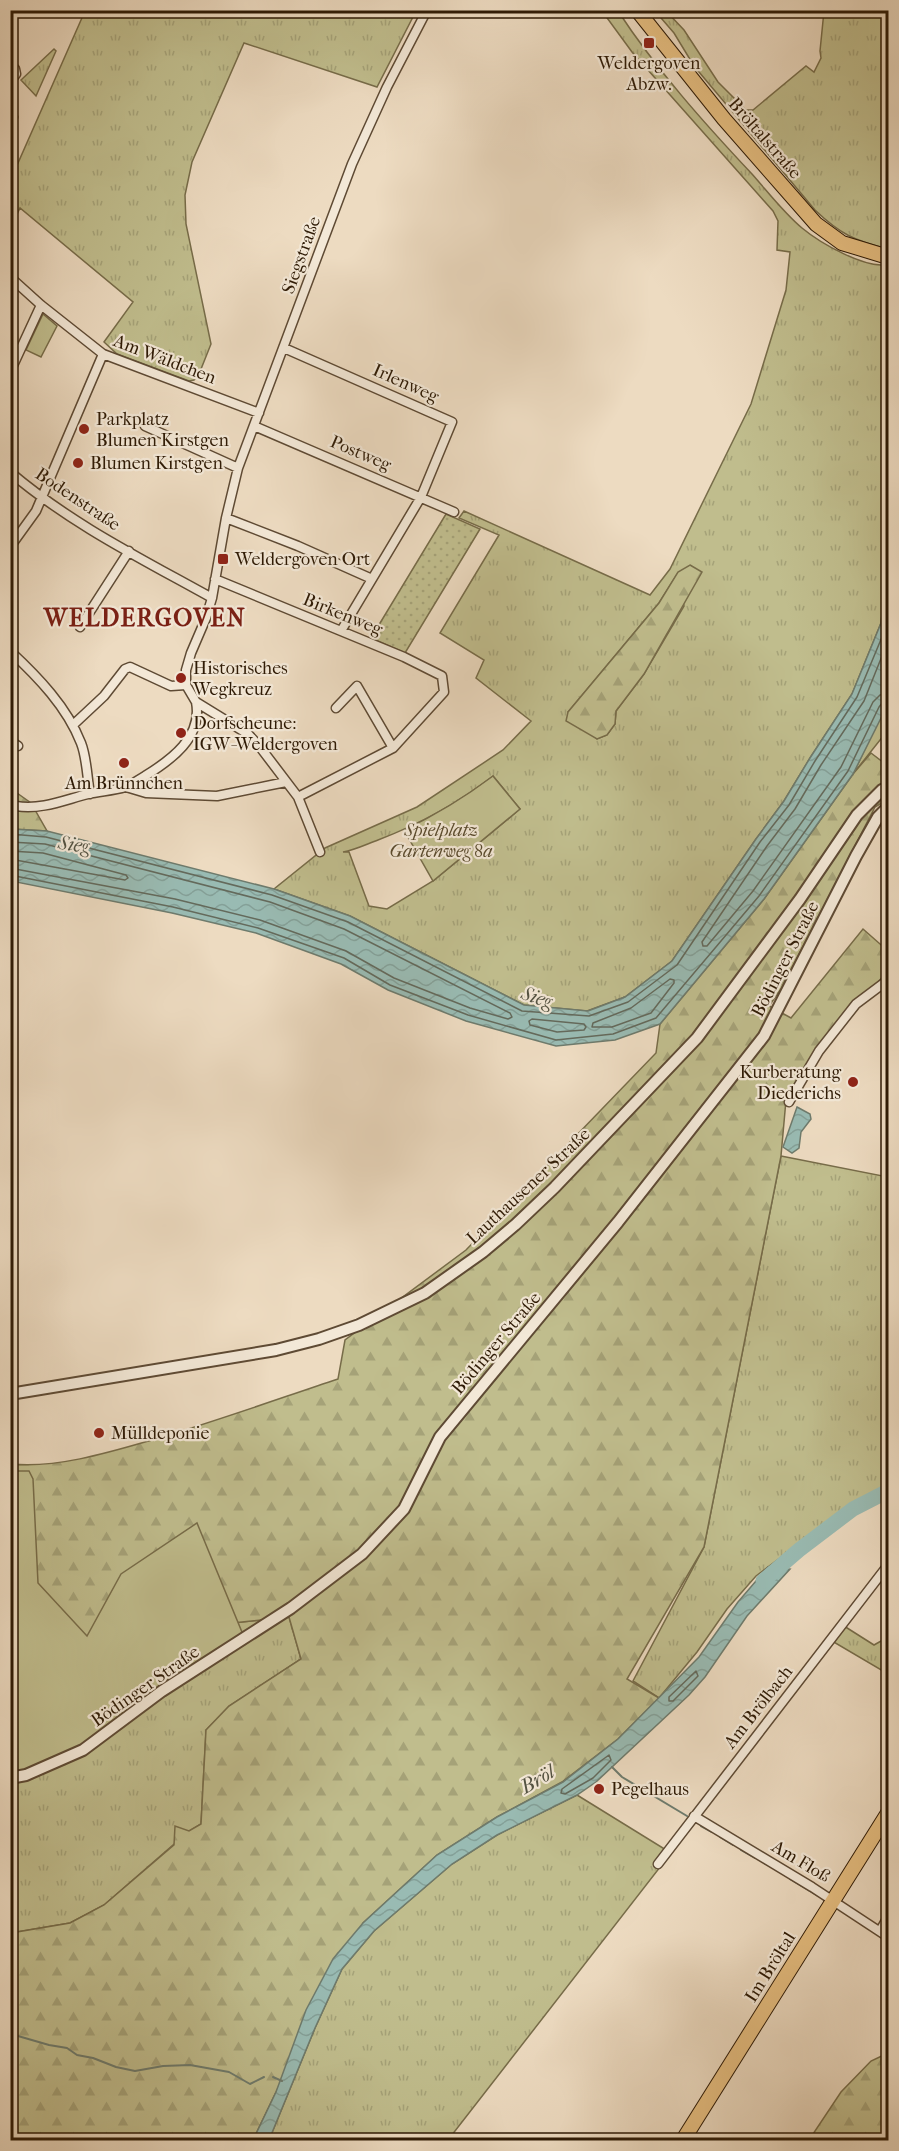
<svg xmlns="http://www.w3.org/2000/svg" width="899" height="2151" font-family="'IM FELL French Canon',serif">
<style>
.grass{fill:url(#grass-tufts);stroke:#776c49;stroke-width:1.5;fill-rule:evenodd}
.forest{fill:url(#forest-firs);stroke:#776c49;stroke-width:1.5}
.park{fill:#c0bd8d;stroke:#776c49;stroke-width:1.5}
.garden{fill:url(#garden-dots);stroke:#776c49;stroke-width:1.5}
.water{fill:url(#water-waves);stroke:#6e7b6d;stroke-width:1.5}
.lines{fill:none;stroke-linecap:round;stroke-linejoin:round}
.shore{stroke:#646a5c;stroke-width:1.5}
.stream{stroke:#6e7b6d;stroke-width:2}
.river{stroke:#99bbb3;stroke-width:15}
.minor-casing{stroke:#5e4a34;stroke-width:11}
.tertiary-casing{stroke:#5e4a34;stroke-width:14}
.primary-casing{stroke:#2e1a05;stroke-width:16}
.minor{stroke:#f3e8d7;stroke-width:8}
.tertiary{stroke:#f3e8d7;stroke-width:10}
.primary{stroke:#e6be80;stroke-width:14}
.poi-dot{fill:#8f2418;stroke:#f3e8d7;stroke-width:2}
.labels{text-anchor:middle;stroke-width:4.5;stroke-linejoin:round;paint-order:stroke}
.poi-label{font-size:18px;fill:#2e1a05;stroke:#f3e8d7;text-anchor:start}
.street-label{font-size:18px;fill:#2e1a05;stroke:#f3e8d7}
.park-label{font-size:18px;font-style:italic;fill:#5a4b2e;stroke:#f3e8d7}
.water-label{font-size:20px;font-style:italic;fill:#535242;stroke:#f3e8d7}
.district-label{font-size:24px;font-weight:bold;letter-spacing:1.5px;fill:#7a1f14;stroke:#f3e8d7}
</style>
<defs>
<pattern id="grass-tufts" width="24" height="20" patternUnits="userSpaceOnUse" patternTransform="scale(1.5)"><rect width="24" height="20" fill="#c0bd8d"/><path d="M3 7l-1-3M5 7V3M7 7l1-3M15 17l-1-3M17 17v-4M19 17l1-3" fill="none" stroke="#a5a278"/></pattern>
<pattern id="forest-firs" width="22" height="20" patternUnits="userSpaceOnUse" patternTransform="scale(1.5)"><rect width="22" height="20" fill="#c0bd8d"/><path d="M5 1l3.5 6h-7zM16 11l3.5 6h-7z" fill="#a5a278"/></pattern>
<pattern id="garden-dots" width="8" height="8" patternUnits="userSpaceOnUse" patternTransform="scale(1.5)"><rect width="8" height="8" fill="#c0bd8d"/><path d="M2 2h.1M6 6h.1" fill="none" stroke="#a5a278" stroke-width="1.8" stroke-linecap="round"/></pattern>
<pattern id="water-waves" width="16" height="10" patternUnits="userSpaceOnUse" patternTransform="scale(1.5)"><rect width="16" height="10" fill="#99bbb3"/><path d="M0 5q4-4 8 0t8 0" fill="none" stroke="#84a098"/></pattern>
</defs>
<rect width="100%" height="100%" fill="#eddbc1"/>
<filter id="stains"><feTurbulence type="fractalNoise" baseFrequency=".00333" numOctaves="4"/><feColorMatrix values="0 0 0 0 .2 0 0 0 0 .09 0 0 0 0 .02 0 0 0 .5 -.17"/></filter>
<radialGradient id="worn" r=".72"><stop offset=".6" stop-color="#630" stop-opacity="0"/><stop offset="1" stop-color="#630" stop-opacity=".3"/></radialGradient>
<!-- grass -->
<path class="grass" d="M85 11H416L377 87 244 43 192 162 185 195 186 224 211 344 199 374 194 380 189 381 117 354 104 342 133 302 20 208 11 227V179Z
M602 11H618C656 69 704 123 752 174 768 192 784 213 802 228 820 243 867 270 888 264V563L881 623 852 694 810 758 784 801 756 839 672 961 625 997 587 1011 524 1005 350 916 274 889 325 848 417 807 503 750 531 721 476 678 484 660 440 633 499 535 459 518 464 511 650 595 670 569 751 404 786 290 790 252 777 250 778 221 773 211 632 52ZM678 573 684 606 644 674 616 711 615 724 607 735 597 739 568 712 659 603ZM493 776 520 809 433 881 387 909 369 906 349 852H343C355 850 367 844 378 840 420 824 458 803 493 776Z
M655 11H666L684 30 718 82 746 110H753L806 66 814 72 821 58 820 51 824 11H888V249C855 241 840 234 815 210L694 66 674 33Z
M54 49 56 51 36 96 21 80Z
M888 704V730L853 774 884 709Z
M781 1156 888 1177V1484L851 1505 756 1576 727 1609 697 1652 659 1698 633 1681 704 1547Z
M289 1617 301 1659 229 1706 206 1730 201 1824 189 1831 104 1905 70 1923 11 1933V1679L129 1634Z
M844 1626 874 1645 888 1637V1674L832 1641Z
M577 1795 671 1853 448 2140H269L315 2028 342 1969 374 1931 452 1864 497 1835Z"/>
<!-- forest -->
<path class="forest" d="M690 565 702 572 644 674 616 711 615 724 607 735 597 739 566 721 568 712 659 603 678 572Z
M871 753 888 766V799L875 807 781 989 769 1006 791 1018 863 929 888 951V970L842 1027 786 1100 781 1156 704 1547 627 1679 659 1698 618 1739 562 1782 497 1817 437 1855 363 1923 276 2092 253 2140H11V1933L70 1923 104 1905 174 1845 175 1826 189 1831 201 1824 206 1730 229 1706 301 1659 289 1617 129 1634 11 1679V1464C57 1469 114 1451 159 1438 219 1420 278 1399 338 1379L345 1340 466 1250 656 1053 660 1024 764 899 853 774Z
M10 788 31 803 47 831 11 829Z
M888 2053V2140H809L841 2092 871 2061Z"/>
<!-- park -->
<path class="park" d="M43 314 57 326 41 357 26 350Z
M493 776 520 809 433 881 404 830C436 815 465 797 493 776Z
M10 1471H29L33 1479 38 1583 87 1636 121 1574 197 1523 244 1637 92 1739 54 1762 10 1779Z"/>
<!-- garden -->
<path class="garden" d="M446 514 480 529 405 653 371 638Z"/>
<!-- water -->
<path class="water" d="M888 563V704L853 774 764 899 660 1024 615 1040 556 1046 466 1021 388 990 341 964 256 933 172 913 11 881V829L47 831 274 889 350 916 524 1005 588 1011 625 997 672 961 756 839 784 801 810 758 852 694 881 623Z
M797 1107 810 1114 811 1119 801 1132 799 1148 792 1153 783 1147Z
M768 1567 790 1569 747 1616 705 1677 689 1695 596 1782 577 1795 497 1835 452 1864 374 1931 342 1969 315 2028 269 2140H253L276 2092 306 2010 333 1959 363 1923 437 1855 497 1817 563 1782 618 1739 699 1657 738 1602Z"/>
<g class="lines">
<!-- shore -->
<path class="shore" d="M888 641 864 701 821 765 795 809 767 846 702 942 703 946H707L753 891 841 767 873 702 880 695 888 693
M10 834 46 837 272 895 348 922 522 1011 589 1016 628 1002 677 965 760 842 789 805 815 761 857 697 887 625 888 613
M10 842 45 844 270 902 344 929 510 1013 512 1017 508 1019 470 1008 394 978 346 951 260 920 175 899 10 868
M10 851 43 853 126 875 128 878 125 880 10 859
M10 875 173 907 258 928 344 958 390 985 468 1015 556 1040 613 1034 656 1018 759 896 848 771 879 707 883 702 888 701
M670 979 674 980V983L651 1013 612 1027H592L593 1023 631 1008Z
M532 1019 584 1024 586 1027 584 1030 557 1032 530 1025 529 1021Z
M696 1671 698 1676 673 1701H669V1697Z
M609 1755 611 1760 593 1778 565 1794 561 1793 562 1789Z"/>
<!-- stream -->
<path class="stream" d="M612 1767 622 1777 687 1816
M701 1826 712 1832
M720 1837 733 1845
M741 1850 755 1858
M764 1863 772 1867
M790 1879 818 1896
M10 2027 18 2036 49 2045 67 2048 77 2055 93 2058 116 2067 135 2071 163 2066 190 2065 229 2072 250 2084 264 2077
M273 2077 282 2081"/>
<!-- river -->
<path class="river" d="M763 1581 799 1550 853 1509 888 1491"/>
<!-- minor casing -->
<g class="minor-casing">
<path id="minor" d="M10 64 15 69 16 74 10 82
M10 115 13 117
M10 277 41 305 103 354 259 413
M284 348 452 422 421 497 341 631
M10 372 41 305
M145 426 238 468
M254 426 454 512
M10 472C71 524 142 559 212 598
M226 518 298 546 372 579
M10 547 36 511 103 354
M215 579 404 657 442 676 444 692 393 748 298 797
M80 627 129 551
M10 651C38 677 67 707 81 743 87 758 87 778 90 794
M336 708 357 686 393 748
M73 725 104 696 125 669 130 667 171 686 186 685
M10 741 18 746
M126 787 146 793 217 796 286 782
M16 806C42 810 64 800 88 794 100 791 113 791 125 787 132 785 138 780 145 776 171 760 203 737 196 702
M320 852 298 797 260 747 248 734 196 702 186 685V670L191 653 206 618 212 598 226 518 238 468 352 164 387 87 427 10
M789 1102 819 1051 856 1004 888 980
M694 1816 812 1887 888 1937
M658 1864 888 1565
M880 1931 888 1917"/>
</g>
<!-- tertiary casing -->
<g class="tertiary-casing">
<path id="tertiary" d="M10 1394 276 1350 319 1339 359 1325 425 1293 483 1252 515 1225 555 1187 697 1038 800 899 857 815 882 790 888 787
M10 1778 26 1775 83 1750 162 1691 291 1608 362 1554 404 1509 440 1437 618 1222 764 1036 856 856 878 817 888 807"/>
</g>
<!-- primary casing -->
<g class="primary-casing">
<path id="primary" d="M637 10 724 119 816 224 842 243 888 257
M683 2140 888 1813"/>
</g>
<!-- minor -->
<use href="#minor" class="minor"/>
<!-- tertiary -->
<use href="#tertiary" class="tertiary"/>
<!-- primary -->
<use href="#primary" class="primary"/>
</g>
<!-- markers -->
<g class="poi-dot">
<rect x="643" y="37" width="12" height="12" rx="3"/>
<circle cx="84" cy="429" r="6"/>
<circle cx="78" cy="463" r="6"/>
<rect x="217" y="553" width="12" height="12" rx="3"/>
<circle cx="181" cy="678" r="6"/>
<circle cx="181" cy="733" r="6"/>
<circle cx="124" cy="763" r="6"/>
<circle cx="853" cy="1082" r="6"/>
<circle cx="99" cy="1433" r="6"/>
<circle cx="599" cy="1789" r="6"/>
</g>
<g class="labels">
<!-- poi labels -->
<g class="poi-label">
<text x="649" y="69" text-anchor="middle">Weldergoven<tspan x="649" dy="21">Abzw.</tspan></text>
<text x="96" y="425">Parkplatz<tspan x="96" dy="21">Blumen Kirstgen</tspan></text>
<text x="90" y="469">Blumen Kirstgen</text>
<text x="235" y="565">Weldergoven Ort</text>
<text x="193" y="674">Historisches<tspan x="193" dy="21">Wegkreuz</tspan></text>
<text x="193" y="729">Dorfscheune:<tspan x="193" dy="21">IGW-Weldergoven</tspan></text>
<text x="124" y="789" text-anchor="middle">Am Brünnchen</text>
<text x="841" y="1078" text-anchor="end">Kurberatung<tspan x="841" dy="21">Diederichs</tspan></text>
<text x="111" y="1439">Mülldeponie</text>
<text x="611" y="1795">Pegelhaus</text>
</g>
<!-- street labels -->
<g class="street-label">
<text transform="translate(765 138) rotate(49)" y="6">Bröltalstraße</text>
<text transform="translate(301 255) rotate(-70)" y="6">Siegstraße</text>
<text transform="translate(165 359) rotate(21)" y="6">Am Wäldchen</text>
<text transform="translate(406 383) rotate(24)" y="6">Irlenweg</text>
<text transform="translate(361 453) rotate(23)" y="6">Postweg</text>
<text transform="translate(78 499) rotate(34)" y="6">Bodenstraße</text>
<text transform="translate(343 614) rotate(22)" y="6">Birkenweg</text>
<text transform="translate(785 959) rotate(-63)" y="6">Bödinger Straße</text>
<text transform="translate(528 1186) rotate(-43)" y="6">Lauthausener Straße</text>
<text transform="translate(496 1343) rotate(-50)" y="6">Bödinger Straße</text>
<text transform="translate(145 1686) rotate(-35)" y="6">Bödinger Straße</text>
<text transform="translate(758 1707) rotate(-52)" y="6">Am Brölbach</text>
<text transform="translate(801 1861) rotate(31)" y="6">Am Floß</text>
<text transform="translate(770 1967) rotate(-58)" y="6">Im Bröltal</text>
</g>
<!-- park labels -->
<g class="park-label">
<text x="441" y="836">Spielplatz<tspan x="441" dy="21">Gartenweg 8a</tspan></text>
</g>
<!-- water labels -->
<g class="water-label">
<text transform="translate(74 844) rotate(7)" y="7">Sieg</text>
<text transform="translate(537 997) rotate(18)" y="7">Sieg</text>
<text transform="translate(537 1779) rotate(-31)" y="7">Bröl</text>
</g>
<!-- district labels -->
<g class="district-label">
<text x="145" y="626">WELDERGOVEN</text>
</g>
</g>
<!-- margin -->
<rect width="899" height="2151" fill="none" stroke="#eddbc1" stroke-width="36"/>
<rect x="12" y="12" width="875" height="2127" fill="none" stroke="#2e1a05" stroke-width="3"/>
<rect x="18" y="18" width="863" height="2115" fill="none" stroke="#2e1a05" stroke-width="1.5"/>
<rect width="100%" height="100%" filter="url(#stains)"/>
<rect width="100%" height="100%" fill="url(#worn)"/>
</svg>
